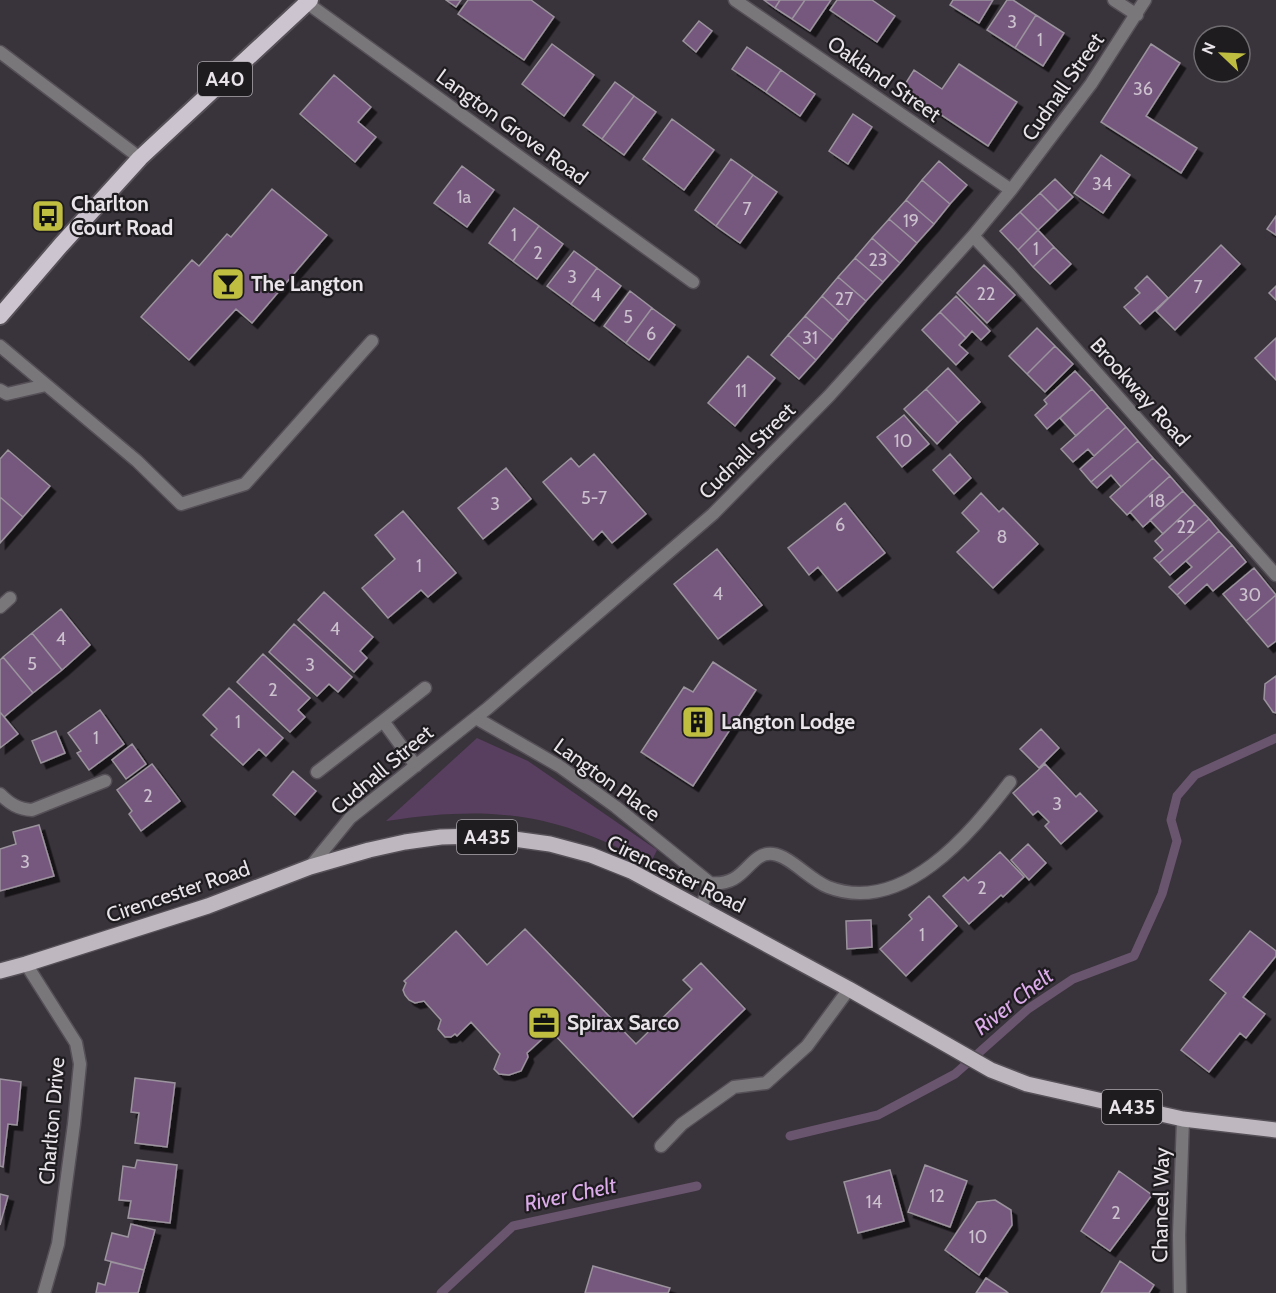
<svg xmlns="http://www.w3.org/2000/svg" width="1276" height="1293" font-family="Cabin,sans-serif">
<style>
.green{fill:#583e5f}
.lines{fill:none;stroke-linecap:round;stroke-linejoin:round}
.stream{stroke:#69556e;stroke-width:9}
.building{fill:#76587e;stroke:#9b939d;stroke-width:1.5;filter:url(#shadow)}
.service-casing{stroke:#554f57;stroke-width:15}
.minor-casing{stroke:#554f57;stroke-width:15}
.primary-casing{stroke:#554f57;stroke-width:18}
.trunk-casing{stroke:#554f57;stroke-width:20}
.service{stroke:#7a777b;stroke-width:12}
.minor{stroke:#7a777b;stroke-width:12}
.primary{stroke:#beb7c0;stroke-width:15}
.trunk{stroke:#ccc4ce;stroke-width:16}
.labels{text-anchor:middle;stroke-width:4.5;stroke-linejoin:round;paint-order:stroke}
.number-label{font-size:18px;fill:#ccc1ce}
.shield{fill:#1f1c20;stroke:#aca8ad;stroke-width:1.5}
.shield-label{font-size:20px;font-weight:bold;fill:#e8e4e9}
.street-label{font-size:21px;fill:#e8e4e9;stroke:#1f1c20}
.poi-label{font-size:21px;font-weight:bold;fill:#e8e4e9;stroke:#1f1c20;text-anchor:start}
.water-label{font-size:22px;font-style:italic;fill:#dcacea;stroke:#1f1c20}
</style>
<defs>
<filter id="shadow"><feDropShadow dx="5.5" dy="5.5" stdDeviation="0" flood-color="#0009"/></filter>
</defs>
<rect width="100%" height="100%" fill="#39333b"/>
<!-- green -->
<path class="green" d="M477 738 528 761 657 850 650 864C556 812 490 805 386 821Z"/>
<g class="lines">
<!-- stream -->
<path class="stream" d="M790 1136 878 1115 955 1074 1028 1009 1073 979 1134 956 1162 894 1177 841 1171 820 1177 796 1195 775 1276 738
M441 1293 513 1226 697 1186"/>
</g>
<!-- building -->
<path class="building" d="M446 0H461L456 7Z
M468 0H531L554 17 524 60 458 14Z
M764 0H780L775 8Z
M780 0H805L792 19 775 8Z
M805 0H831L810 31 792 19Z
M837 0H872L895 16 877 42 830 10Z
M953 0H993L979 23 950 5Z
M1007 0H1013L1036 15 1015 48 987 30Z
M1036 15 1064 33 1043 66 1015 48Z
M699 21 712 31 696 52 683 41Z
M552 44 594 75 564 116 522 84Z
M1151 44 1180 63 1146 116 1197 148 1181 173 1101 122Z
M747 47 781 70 766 92 732 69Z
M959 64 1017 102 988 146 902 89 914 70 942 89Z
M781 70 815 94 800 116 766 92Z
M334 75 371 107 358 122 376 137 355 162 300 114Z
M615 82 634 96 602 139 583 125Z
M634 96 656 112 624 155 602 139Z
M853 114 872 127 848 164 829 151Z
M672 119 714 150 684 190 643 159Z
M1101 155 1130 175 1103 213 1074 193Z
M731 159 753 175 716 226 695 210Z
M939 161 967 185 950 204 922 180Z
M462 166 494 190 467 227 434 203Z
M753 175 777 192 740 243 716 226Z
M1055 179 1073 197 1058 211 1040 193Z
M922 180 950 204 934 224 906 200Z
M272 189 327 235 252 323 236 309 189 360 141 317 192 260 199 266 227 234 231 237Z
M1040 193 1058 211 1038 230 1020 212Z
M906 200 934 224 917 243 889 219Z
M514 208 539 226 513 261 489 243Z
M1020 212 1038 230 1018 250 1000 231Z
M1276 216V235L1267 229Z
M889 219 917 243 900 263 872 238Z
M539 226 563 244 537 279 513 261Z
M1038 230 1054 247 1033 267 1018 250Z
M872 238 900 263 883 282 855 258Z
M1221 245 1240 264 1175 330 1156 311Z
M1054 247 1071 264 1050 284 1033 267Z
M574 251 597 268 571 304 547 286Z
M855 258 883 282 866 301 838 277Z
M984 265 1015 295 987 323 957 293Z
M597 268 621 286 594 321 571 304Z
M1147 276 1168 298 1140 324 1124 307 1140 293 1135 288Z
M838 277 866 301 849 321 822 296Z
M1276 286V300L1269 293Z
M630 291 652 308 626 343 604 326Z
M822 296 849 321 833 340 805 316Z
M956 296 990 331 981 340 972 331 966 338 940 312Z
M652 308 675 325 649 360 626 343Z
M940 312 966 338 959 345 968 353 956 365 922 330Z
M805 316 833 340 816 360 788 335Z
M1037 328 1055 346 1027 374 1009 356Z
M788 335 816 360 799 379 771 355Z
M1276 338V380L1255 358Z
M1055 346 1073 364 1045 392 1027 374Z
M748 356 775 378 735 426 708 403Z
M948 368 980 402 958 423 926 389Z
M1075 371 1092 389 1047 429 1035 415 1047 404 1044 400Z
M926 389 958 423 937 444 904 409Z
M1092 389 1108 407 1076 436 1060 418Z
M1108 407 1126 427 1094 456 1088 449 1073 462 1061 449Z
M904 415 929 444 902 467 877 437Z
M1126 427 1138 441 1091 482 1080 469Z
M1138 441 1153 458 1121 487 1111 475 1097 488 1091 482Z
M8 450 50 486 23 517 0 497V459Z
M594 454 646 514 612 543 602 531 593 540 543 482 571 458 579 467Z
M950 454 971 478 954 494 933 470Z
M1153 458 1170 476 1127 515 1110 497Z
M506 468 531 499 483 539 458 508Z
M1170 476 1183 491 1143 527 1130 512Z
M1183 491 1195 504 1163 534 1150 520Z
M981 493 999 512 1003 508 1038 544 993 588 957 552 979 531 962 513Z
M0 497 23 517 0 543Z
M845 503 885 553 837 591 818 567 809 575 788 548Z
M1195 504 1209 519 1159 563 1154 558 1163 550 1155 541Z
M403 511 456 573 428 597 421 590 388 618 362 588 395 559 375 535Z
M1209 519 1219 531 1170 575 1159 563Z
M1219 531 1232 545 1177 595 1169 587 1192 567 1186 561Z
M1232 545 1246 562 1213 591 1207 584 1185 604 1177 595Z
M717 549 762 605 718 639 674 584Z
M1254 568 1276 595 1246 621 1223 594Z
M324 592 373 637 360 651 367 658 354 672 298 620Z
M1276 595V641L1268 647 1246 621Z
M61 609 90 645 62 670 32 633Z
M294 624 352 677 338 692 329 684 317 696 269 652Z
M32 633 62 670 33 693 3 657Z
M263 654 310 698 298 710 305 717 290 732 237 682Z
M3 657 33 693 4 717 0 712V660Z
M713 662 756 690 693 786 641 752 684 687 693 692Z
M1276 676V713L1273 712 1264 699 1265 684Z
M229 688 283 738 266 756 259 749 243 765 211 735 217 729 203 715Z
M100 710 124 744 89 770 77 753 81 751 68 733Z
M0 712 18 734 0 748Z
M1041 729 1059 748 1039 768 1020 749Z
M56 731 65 753 41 763 32 741Z
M132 744 146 764 126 779 112 760Z
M152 764 180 801 141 831 129 814 132 811 117 790Z
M1045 764 1076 797 1080 793 1097 811 1061 844 1045 826 1049 822 1038 811 1033 815 1013 793Z
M293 771 316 791 295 815 273 795Z
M39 825 54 876 0 891V849L16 844 13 832Z
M1028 844 1046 863 1029 880 1011 860Z
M1000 852 1024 877 1003 897 1001 895 969 924 943 896 964 877 968 881Z
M929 896 957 926 906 976 880 949 912 919 909 915Z
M871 920 872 947 847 949 846 921Z
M525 929 636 1044 692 989 683 980 701 963 745 1009 633 1117 551 1031 527 1053 528 1057 521 1071 509 1075 499 1074 494 1069 500 1054 471 1022 457 1036 455 1034 451 1037H445L438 1029 441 1020 424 1001 415 1003 409 1000 405 995 403 990 406 983 404 981 456 931 487 965Z
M1250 931 1276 951V956L1243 997 1265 1014 1246 1038 1240 1033 1209 1072 1181 1050 1226 993 1210 980Z
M135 1078 175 1083 167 1147 135 1143 139 1113 131 1112Z
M0 1079 21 1082 17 1125 8 1124 3 1167 0 1166Z
M137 1160 177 1165 170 1223 128 1218 131 1201 119 1200 123 1166 135 1168Z
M925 1165 967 1181 950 1227 908 1212Z
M890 1170 904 1221 858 1233 844 1182Z
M1119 1171 1152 1195 1110 1251 1081 1231Z
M0 1194 8 1196 0 1225Z
M995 1200 1011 1210 1012 1225 979 1275 945 1250 977 1202Z
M131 1224 155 1230 144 1270 105 1260 112 1233 128 1237Z
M1120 1261 1154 1285 1149 1293H1101Z
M111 1262 144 1270 138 1293H96L98 1283 105 1285Z
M593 1266 670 1288 668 1293H585Z
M986 1278 1006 1291 1008 1293H976Z"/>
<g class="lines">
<!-- service casing -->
<g class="service-casing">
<path id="service" d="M0 346 137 461 181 504 245 484 372 341
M0 390 7 394 46 385
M661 1146 682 1124 734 1087 766 1083 807 1046 849 989"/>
</g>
<!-- minor casing -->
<g class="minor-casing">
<path id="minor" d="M735 0 1011 190
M1114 0 1137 15
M307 3 693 282
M0 52 140 158
M973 236 1010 275 1276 575
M0 607 10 598
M476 718 559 766 616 807 710 883
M383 721 425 688
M317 772 383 721 416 766
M0 794C10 804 18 809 32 810L105 781
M310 867 350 818 488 708 713 514 829 396 973 236 1011 190 1091 84 1145 0
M701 908 710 883C747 887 748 851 773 854 790 856 810 880 828 887 903 916 970 834 1010 782
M26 964 76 1043 80 1064 74 1124 58 1244 44 1293
M1180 1293 1179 1235 1183 1119"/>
</g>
<!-- primary casing -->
<g class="primary-casing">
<path id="primary" d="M0 971 26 964 208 906 310 867 369 850 405 842 441 837 478 836 514 839 550 844 591 855 631 871 849 989 991 1070 1027 1084 1183 1119 1276 1130"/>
</g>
<!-- trunk casing -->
<g class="trunk-casing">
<path id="trunk" d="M0 316 61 245 140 158 310 0"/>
</g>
<!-- service -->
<use href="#service" class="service"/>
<!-- minor -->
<use href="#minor" class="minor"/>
<!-- primary -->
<use href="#primary" class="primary"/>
<!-- trunk -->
<use href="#trunk" class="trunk"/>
</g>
<!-- icons -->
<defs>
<g id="bus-square" transform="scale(1.725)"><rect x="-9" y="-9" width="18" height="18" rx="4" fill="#bfbe41" stroke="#1f1c20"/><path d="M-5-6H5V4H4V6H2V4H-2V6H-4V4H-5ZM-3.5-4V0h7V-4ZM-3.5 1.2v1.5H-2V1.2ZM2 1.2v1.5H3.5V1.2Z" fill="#111"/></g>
<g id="bar-square" transform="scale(1.725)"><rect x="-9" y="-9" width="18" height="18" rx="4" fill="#bfbe41" stroke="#1f1c20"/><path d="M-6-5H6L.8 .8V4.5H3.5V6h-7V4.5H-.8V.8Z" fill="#111"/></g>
<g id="building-square" transform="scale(1.725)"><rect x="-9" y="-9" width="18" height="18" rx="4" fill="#bfbe41" stroke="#1f1c20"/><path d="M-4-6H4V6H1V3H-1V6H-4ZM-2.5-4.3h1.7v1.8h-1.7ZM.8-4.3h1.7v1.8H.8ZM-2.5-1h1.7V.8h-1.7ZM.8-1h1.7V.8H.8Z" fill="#111"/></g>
<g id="office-square" transform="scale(1.725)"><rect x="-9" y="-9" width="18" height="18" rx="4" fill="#bfbe41" stroke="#1f1c20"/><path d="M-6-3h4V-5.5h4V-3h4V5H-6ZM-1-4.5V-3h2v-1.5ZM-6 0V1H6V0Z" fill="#111"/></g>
</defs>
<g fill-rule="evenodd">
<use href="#bus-square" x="48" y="216"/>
<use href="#bar-square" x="228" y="284"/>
<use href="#building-square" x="698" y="722"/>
<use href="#office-square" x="544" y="1023"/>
</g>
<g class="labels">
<!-- number labels -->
<g class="number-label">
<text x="1012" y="28">3</text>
<text x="1040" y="46">1</text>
<text x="1143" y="95">36</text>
<text x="1102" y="190">34</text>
<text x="464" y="203">1a</text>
<text x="747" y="215">7</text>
<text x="911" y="227">19</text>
<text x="514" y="241">1</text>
<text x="1036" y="255">1</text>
<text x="538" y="259">2</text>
<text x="878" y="266">23</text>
<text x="572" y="283">3</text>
<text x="1198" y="293">7</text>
<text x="986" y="300">22</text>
<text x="596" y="301">4</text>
<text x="844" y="305">27</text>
<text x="628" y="323">5</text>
<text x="651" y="340">6</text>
<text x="810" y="344">31</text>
<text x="741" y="397">11</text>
<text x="903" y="447">10</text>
<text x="594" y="504">5-7</text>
<text x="1157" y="507">18</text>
<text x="495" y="510">3</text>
<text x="840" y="531">6</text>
<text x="1186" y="533">22</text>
<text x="1002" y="543">8</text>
<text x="419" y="572">1</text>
<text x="718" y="600">4</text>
<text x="1250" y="601">30</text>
<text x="335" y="635">4</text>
<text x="61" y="645">4</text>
<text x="32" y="670">5</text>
<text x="310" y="671">3</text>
<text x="273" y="696">2</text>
<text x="238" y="728">1</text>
<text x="96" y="744">1</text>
<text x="148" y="802">2</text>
<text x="1057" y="810">3</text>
<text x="25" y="868">3</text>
<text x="982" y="894">2</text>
<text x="922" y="941">1</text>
<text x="937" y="1202">12</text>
<text x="874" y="1208">14</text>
<text x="1116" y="1219">2</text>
<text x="978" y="1243">10</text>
</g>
<!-- shield labels -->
<g class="shield">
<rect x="198" y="62" width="54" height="34" rx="4.5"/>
<rect x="457" y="820" width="60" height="34" rx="4.5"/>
<rect x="1102" y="1090" width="60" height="34" rx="4.5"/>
</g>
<g class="shield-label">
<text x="225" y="86">A40</text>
<text x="487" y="844">A435</text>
<text x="1132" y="1114">A435</text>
</g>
<!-- street labels -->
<g class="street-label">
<text transform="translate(884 79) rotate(35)" y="7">Oakland Street</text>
<text transform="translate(1063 87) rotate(-55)" y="7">Cudnall Street</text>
<text transform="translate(512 127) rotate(36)" y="7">Langton Grove Road</text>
<text transform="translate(1140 392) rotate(48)" y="7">Brookway Road</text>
<text transform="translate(747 451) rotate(-45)" y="7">Cudnall Street</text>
<text transform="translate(382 770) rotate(-40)" y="7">Cudnall Street</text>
<text transform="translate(607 780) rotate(36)" y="7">Langton Place</text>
<text transform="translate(676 874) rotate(26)" y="7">Cirencester Road</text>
<text transform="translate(178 892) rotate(-19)" y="7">Cirencester Road</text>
<text transform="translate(52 1121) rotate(-85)" y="7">Charlton Drive</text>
<text transform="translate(1161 1205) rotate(-89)" y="7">Chancel Way</text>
</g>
<!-- poi labels -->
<g class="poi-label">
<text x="71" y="211">Charlton<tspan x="71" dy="24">Court Road</tspan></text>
<text x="251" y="291">The Langton</text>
<text x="721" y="729">Langton Lodge</text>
<text x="567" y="1030">Spirax Sarco</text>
</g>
<!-- water labels -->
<g class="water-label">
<text transform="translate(1013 1001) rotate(-38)" y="8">River Chelt</text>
<text transform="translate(570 1194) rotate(-12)" y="8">River Chelt</text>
</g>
</g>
<!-- north arrow -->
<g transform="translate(1222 54) rotate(293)"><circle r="28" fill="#1f1c20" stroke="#6f6c70" stroke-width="1.5"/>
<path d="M0-4.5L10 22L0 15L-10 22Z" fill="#bfbe41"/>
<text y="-9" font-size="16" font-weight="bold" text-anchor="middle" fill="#e8e4e9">N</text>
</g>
</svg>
